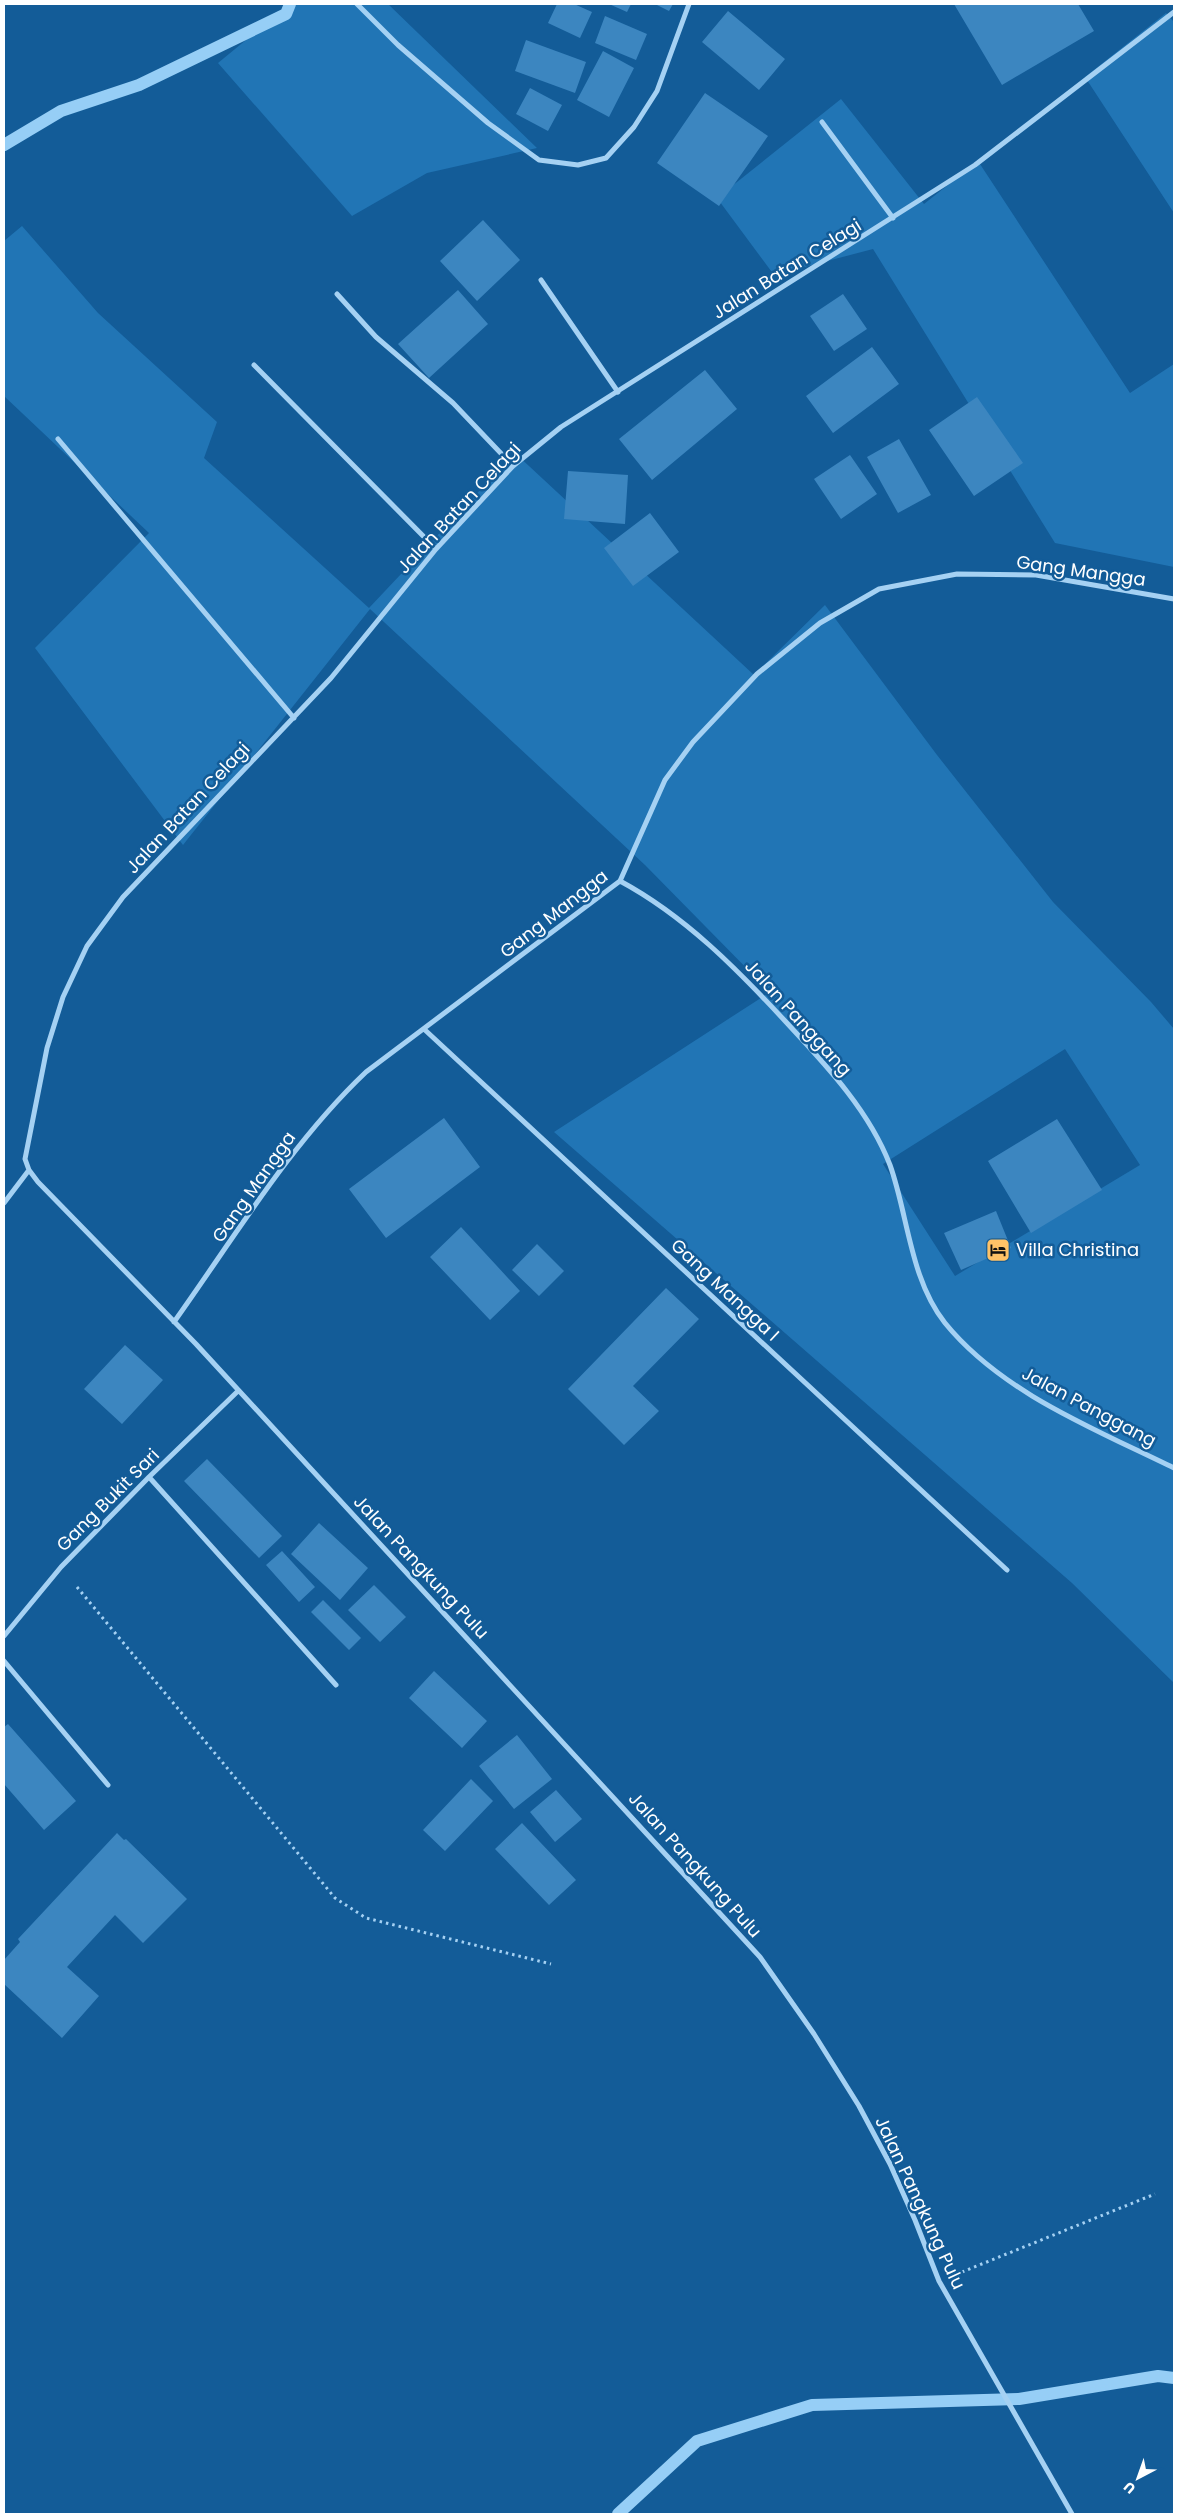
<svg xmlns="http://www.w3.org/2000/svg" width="1178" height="2518" font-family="Poppins,sans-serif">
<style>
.green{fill:#2175b5;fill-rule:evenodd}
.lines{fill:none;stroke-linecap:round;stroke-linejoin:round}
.stream{stroke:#96cef6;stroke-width:12}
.building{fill:#3c86c0}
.path{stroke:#a5d1f3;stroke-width:3;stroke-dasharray:2.5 4;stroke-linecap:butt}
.street{stroke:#a5d1f3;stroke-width:5}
.labels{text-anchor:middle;stroke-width:5;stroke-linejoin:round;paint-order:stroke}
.street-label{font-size:18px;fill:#fff;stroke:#135c98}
.poi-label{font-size:18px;fill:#fff;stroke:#135c98;text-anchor:start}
</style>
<rect width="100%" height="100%" fill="#135c98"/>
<!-- green -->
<path class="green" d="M290 4H388L537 148 427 173 352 216 218 63Z
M1166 13 1174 22V213L1085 77Z
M841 99 924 204 978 161 1130 393 1174 364V567L1055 543 873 249 774 275 717 198Z
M22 226 98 313 217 422 204 458 369 608 515 453 754 675 825 605 937 755 1053 902 1151 1002 1174 1029V1683L1072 1583 554 1132 770 992 645 865 370 609 183 845 35 648 149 533 4 396V241ZM1065 1049 1140 1165 955 1276 883 1164Z"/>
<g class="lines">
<!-- stream -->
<path class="stream" d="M4 145 61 111 139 85 286 14 290 4
M618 2514 697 2441 812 2405 1019 2399 1158 2376 1174 2378"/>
</g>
<!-- building -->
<path class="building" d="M557 4H574L592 12 580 38 548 23Z
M609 4H631L627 12Z
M655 4H673L669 11Z
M954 4H1078L1094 31 1002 85Z
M728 11 785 59 759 90 702 42Z
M605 16 647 34 636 60 595 43Z
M526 40 586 62 575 93 515 71Z
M603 51 634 68 609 117 577 100Z
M530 88 562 105 548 131 516 114Z
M705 93 768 136 719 206 657 163Z
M483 220 520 260 477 301 440 261Z
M458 290 488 324 429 378 398 344Z
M843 294 867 329 834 351 810 316Z
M872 347 899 384 833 433 806 396Z
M705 370 737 409 652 480 619 439Z
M977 397 1023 463 974 496 929 430Z
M899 439 931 495 898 513 867 457Z
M850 455 877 494 841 519 814 479Z
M568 471 628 475 625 524 564 519Z
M650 513 679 552 633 586 604 548Z
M444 1118 480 1167 386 1238 349 1189Z
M1057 1119 1102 1190 1031 1233 988 1161Z
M996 1211 1011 1248 961 1270 944 1233Z
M461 1227 520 1291 490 1320 430 1257Z
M537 1244 564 1271 539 1296 512 1270Z
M666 1288 699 1319 633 1386 659 1411 624 1445 568 1389Z
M125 1345 163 1380 122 1424 84 1389Z
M207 1459 282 1536 259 1558 184 1481Z
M319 1523 368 1568 340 1600 291 1554Z
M282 1551 315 1587 299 1602 266 1565Z
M374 1585 406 1617 380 1642 348 1610Z
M323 1600 361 1638 349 1650 311 1612Z
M434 1671 487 1721 462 1748 409 1698Z
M8 1724 76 1801 44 1830 4 1784V1727Z
M517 1735 552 1779 514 1809 479 1766Z
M471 1779 493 1801 445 1851 423 1830Z
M556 1790 582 1819 555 1842 530 1812Z
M522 1823 576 1880 549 1905 495 1849Z
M117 1833 124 1840 126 1839 187 1899 143 1943 115 1915 67 1967 99 1996 62 2038 4 1984V1960L20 1942 18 1939Z"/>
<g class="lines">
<!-- path -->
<path class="path" d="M77 1587 335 1898 366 1918 551 1964
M962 2272 1155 2194"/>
<!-- street -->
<path class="street" d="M357 4 398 45 488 123 539 160 578 165 606 158 634 127 657 91 689 4
M822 122 893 218
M541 280 618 392
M337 294 376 337 453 403 513 466
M254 365 436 549
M58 439 294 718
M620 881C685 916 737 969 786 1022 825 1064 869 1110 890 1165 908 1215 910 1279 945 1323 1002 1393 1095 1429 1174 1468
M425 1030 1007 1570
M4 1203 29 1170
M174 1322C234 1238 290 1144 366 1072L620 881 665 780 693 742 757 674 820 623 879 589 957 574 1036 575 1174 599
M149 1477 336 1685
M4 1636 61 1567 149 1477 238 1391
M4 1661 108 1785
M1072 2514 939 2281 915 2220 890 2164 859 2106 814 2034 760 1957 196 1344 38 1182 29 1170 25 1159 47 1048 63 997 87 946 123 897 331 678 436 549 513 466 561 427 975 165 1174 12"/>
</g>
<!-- icons -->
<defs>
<g id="hotel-square" transform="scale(1.25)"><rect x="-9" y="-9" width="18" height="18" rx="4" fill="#ffc267" stroke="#135c98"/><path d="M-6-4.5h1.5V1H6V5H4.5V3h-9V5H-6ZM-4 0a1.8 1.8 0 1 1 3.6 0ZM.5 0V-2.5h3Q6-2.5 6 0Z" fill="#111"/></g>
</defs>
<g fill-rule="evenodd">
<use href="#hotel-square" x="998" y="1250"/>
</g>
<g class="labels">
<!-- street labels -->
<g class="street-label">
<text transform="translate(787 269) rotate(-32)" y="6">Jalan Batan Celagi</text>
<text transform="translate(459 508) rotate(-47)" y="6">Jalan Batan Celagi</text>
<text transform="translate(1081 571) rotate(8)" y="6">Gang Mangga</text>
<text transform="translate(188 808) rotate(-47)" y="6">Jalan Batan Celagi</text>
<text transform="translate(554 914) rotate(-38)" y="6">Gang Mangga</text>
<text transform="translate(798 1018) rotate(48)" y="6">Jalan Panggang</text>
<text transform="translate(254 1187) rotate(-55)" y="6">Gang Mangga</text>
<text transform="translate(725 1290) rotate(43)" y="6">Gang Mangga I</text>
<text transform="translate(1089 1407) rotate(28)" y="6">Jalan Panggang</text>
<text transform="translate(108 1500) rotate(-45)" y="6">Gang Bukit Sari</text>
<text transform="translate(421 1567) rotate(47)" y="6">Jalan Pangkung Pulu</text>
<text transform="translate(695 1865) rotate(48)" y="6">Jalan Pangkung Pulu</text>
<text transform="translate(920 2203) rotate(65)" y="6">Jalan Pangkung Pulu</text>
</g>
<!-- poi labels -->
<g class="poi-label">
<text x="1016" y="1256">Villa Christina</text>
</g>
</g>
<!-- border -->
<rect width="1178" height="2518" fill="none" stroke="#ffffff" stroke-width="10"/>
<!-- north arrow -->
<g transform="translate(1138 2478) rotate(221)" stroke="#135c98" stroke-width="4" paint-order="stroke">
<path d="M0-4L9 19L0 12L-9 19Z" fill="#ffffff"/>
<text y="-8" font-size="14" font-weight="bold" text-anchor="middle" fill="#ffffff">U</text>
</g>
</svg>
